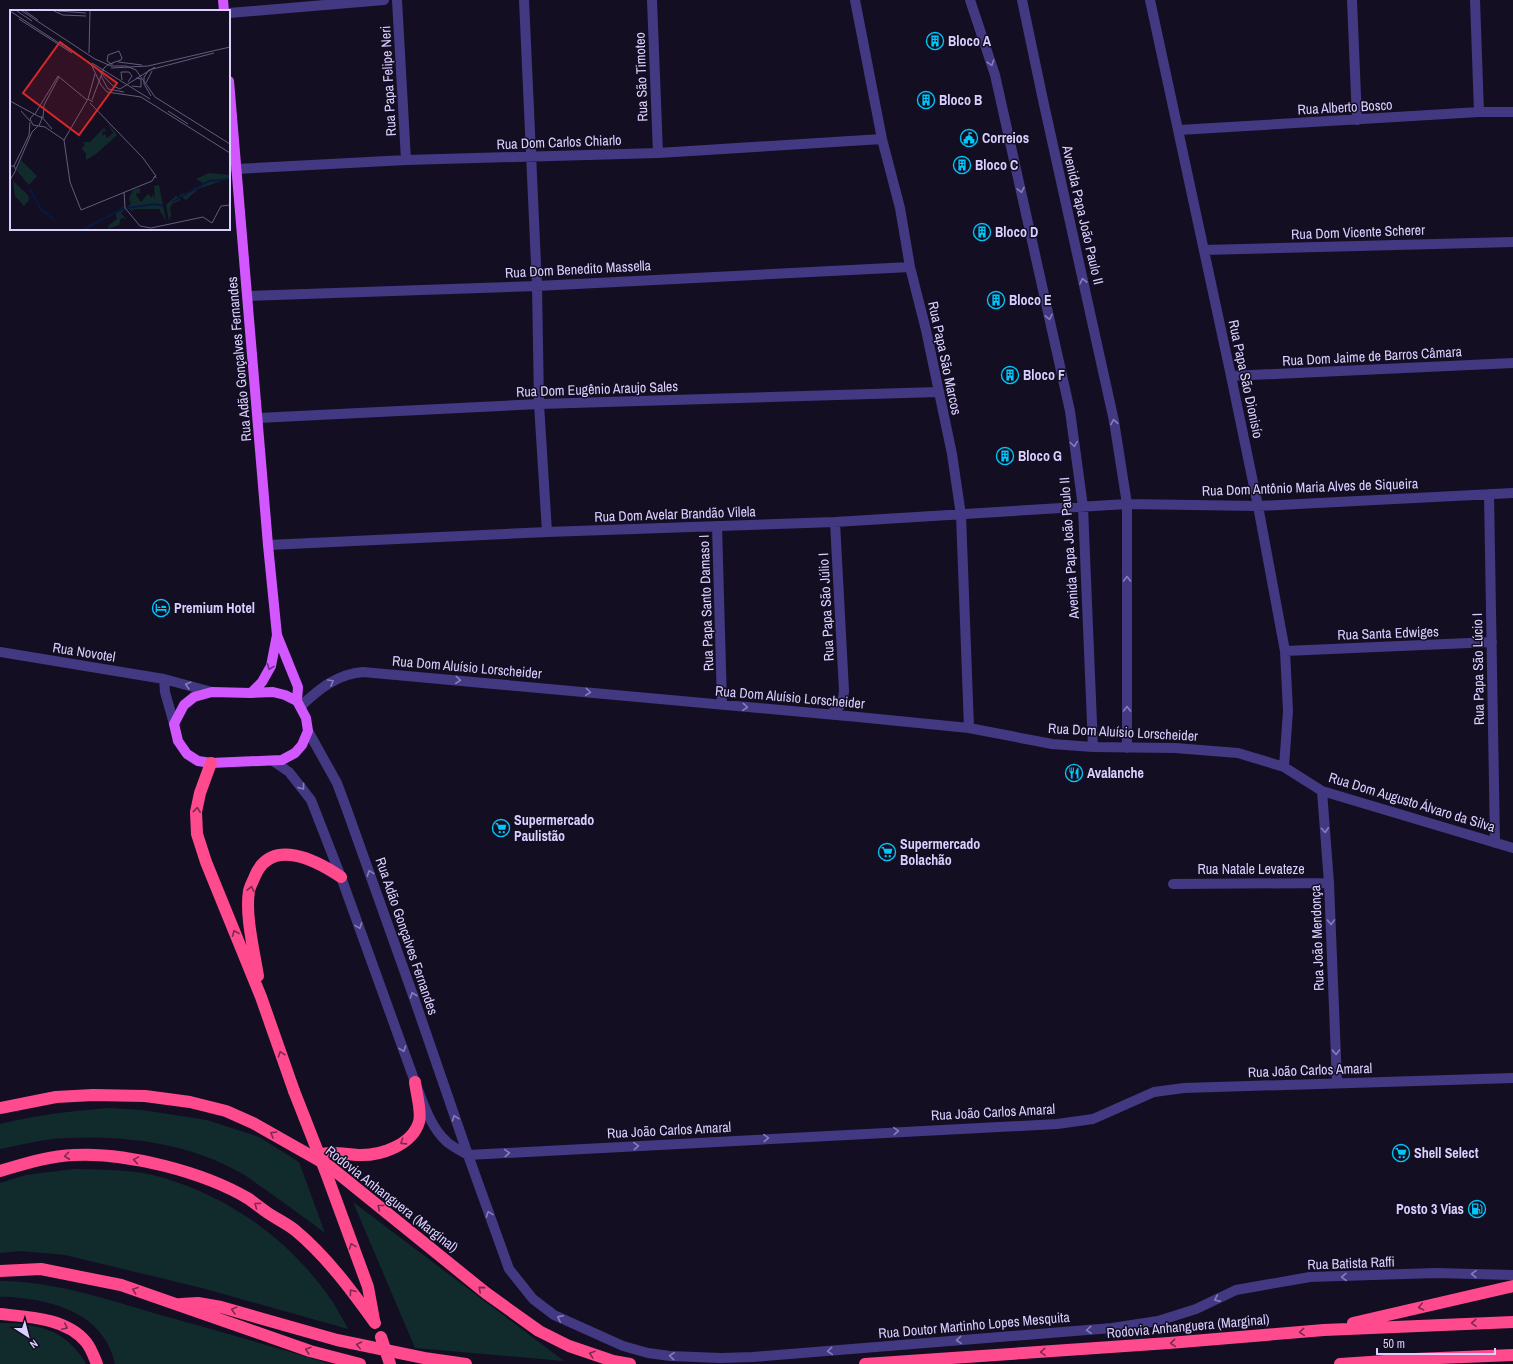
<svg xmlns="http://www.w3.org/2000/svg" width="1513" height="1364" font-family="'Archivo Narrow',sans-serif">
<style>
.green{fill:#112b2d}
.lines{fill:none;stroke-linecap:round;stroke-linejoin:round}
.minor{stroke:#433982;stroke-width:10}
.major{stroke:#d257ff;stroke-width:10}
.highway{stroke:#ff4b8e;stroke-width:12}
.highway-bridge{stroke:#ff4b8e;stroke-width:12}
.oneway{stroke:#877dba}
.oneway2{stroke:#692f86}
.oneway3{stroke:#7e2953}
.labels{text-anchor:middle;stroke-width:3;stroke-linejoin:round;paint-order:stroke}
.poi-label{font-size:14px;font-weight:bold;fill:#dad0ff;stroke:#140e23;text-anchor:start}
.street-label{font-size:14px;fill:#dad0ff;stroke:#140e23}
.inset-river{fill:none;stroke:#091840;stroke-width:2}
.inset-road{fill:none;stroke:#635c7b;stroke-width:1}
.view{fill:#d62828;fill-opacity:0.15;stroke:#d62828;stroke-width:2}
.inset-edge{fill:none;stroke:#dad0ff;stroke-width:2}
</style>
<rect width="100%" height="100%" fill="#140e23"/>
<!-- green -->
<path class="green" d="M109 1108 142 1110 207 1120 259 1137 299 1162 325 1233C306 1219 286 1204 266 1190 258 1185 250 1178 241 1173 189 1143 125 1135 66 1138 43 1139 21 1145 0 1149V1124C37 1115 71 1111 109 1108Z
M74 1169C103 1170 136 1169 164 1178 233 1199 291 1241 332 1301 338 1310 343 1320 348 1329L202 1288 65 1255 21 1251 0 1253V1183L26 1175Z
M353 1202 564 1361 415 1348Z
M0 1281C52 1281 107 1299 157 1314 215 1330 273 1347 331 1364H115C106 1321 67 1304 28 1299 18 1298 9 1296 0 1297Z
M0 1323C29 1323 58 1327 77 1351 80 1355 84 1359 86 1364H0Z"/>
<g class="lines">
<!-- minor -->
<path class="minor" d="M397 0 406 160
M524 0 537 286 539 404 547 532
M652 0 658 153
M855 0 882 139 900 208 910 267 926 330 952 454 961 515 969 728
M970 0 995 75 1070 411 1083 507 1093 747
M1022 0 1043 100 1114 421 1127 504V748
M1150 0 1231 376 1258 506 1285 651 1288 711 1284 767
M1352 0 1357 120
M1475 0 1479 112
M229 13 384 0
M1179 130 1479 112H1513
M236 169 406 160 658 153 882 139
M1204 250 1513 242
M247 296 537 286 910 267
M1231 376 1513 363
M258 418 539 404 938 392
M1489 494 1495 843
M717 526 722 704
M268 545 547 532 835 522 1127 504 1258 506 1513 493
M1285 651 1492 642
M0 652 164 679 212 692
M164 679 165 692 174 724
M301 706C319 689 337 674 363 672L858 717 969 728 1052 744 1093 747 1175 748 1238 753 1284 767 1322 791 1513 848
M830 714C841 708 843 702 844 691L835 522
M308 731 337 783 347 810 414 998 468 1155 509 1269 533 1299 554 1315 623 1346 648 1353 670 1356 721 1358 753 1357 1112 1328 1158 1321 1196 1309 1236 1290 1310 1277 1436 1273 1513 1275
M273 761 289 772 311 800 341 877 415 1082C423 1102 430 1127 447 1142 453 1147 461 1151 468 1155
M1322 791 1329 883 1337 1083
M1173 884 1329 883
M468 1155 1057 1124 1093 1119 1154 1092 1184 1088 1513 1078"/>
<!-- major -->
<path class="major" d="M223 0 224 11
M229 81 268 545 277 635 271 666 262 682 251 693
M277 635 298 687 297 701
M212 692 251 693 273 692 285 695 297 701 306 718 308 731 302 745 295 753 282 760 211 763 198 761 187 754 178 741 174 724 184 705 194 697Z"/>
<!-- highway -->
<path class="highway" d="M211 763 200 793 196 812 197 834 206 862 261 997 294 1091
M258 976C254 951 245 915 249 891 250 886 253 881 255 876 271 837 316 860 341 877
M0 1108 56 1097 93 1095 145 1096 190 1102 226 1111 253 1123 329 1166 486 1293 539 1331 569 1346 613 1361 630 1364
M313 1157C328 1150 342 1154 358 1155 381 1156 412 1145 419 1122 422 1112 416 1092 415 1082
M325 1170 368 1287 374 1320
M0 1171C24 1164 49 1156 74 1155 126 1152 204 1172 249 1199 256 1204 263 1210 271 1215 279 1220 289 1225 296 1231 327 1257 352 1291 375 1323
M0 1271 41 1269 121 1285 310 1351 360 1364
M181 1304 198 1303 221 1307 337 1340 424 1358 466 1364
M0 1314C29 1317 66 1318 86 1342 91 1348 94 1357 97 1364
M1353 1323 1513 1286
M865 1364 1169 1343 1324 1330 1513 1322
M1340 1364 1415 1359 1513 1355"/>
<!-- highway-bridge -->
<path class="highway-bridge" d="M294 1091 325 1170
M381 1337 390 1364"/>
</g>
<!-- one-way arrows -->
<defs><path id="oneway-chevron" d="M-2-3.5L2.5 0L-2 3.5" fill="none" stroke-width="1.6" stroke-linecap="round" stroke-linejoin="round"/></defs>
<g class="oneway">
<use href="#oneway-chevron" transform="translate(991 63) rotate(72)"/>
<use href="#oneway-chevron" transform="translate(1021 190) rotate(78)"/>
<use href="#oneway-chevron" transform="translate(1083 281) rotate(-103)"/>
<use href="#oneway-chevron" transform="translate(1049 317) rotate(78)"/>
<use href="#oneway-chevron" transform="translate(1114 422) rotate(-100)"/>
<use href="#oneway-chevron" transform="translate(1074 444) rotate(82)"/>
<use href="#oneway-chevron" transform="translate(1127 579) rotate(-90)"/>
<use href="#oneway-chevron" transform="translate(458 680) rotate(5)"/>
<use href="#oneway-chevron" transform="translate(331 682) rotate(-30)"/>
<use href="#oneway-chevron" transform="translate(188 685) rotate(-165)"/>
<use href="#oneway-chevron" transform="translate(588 692) rotate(5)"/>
<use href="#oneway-chevron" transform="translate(745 707) rotate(5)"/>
<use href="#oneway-chevron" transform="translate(1127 709) rotate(-90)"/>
<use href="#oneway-chevron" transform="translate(302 787) rotate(54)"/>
<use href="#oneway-chevron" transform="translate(1325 830) rotate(86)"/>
<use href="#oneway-chevron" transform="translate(370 873) rotate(-110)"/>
<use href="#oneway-chevron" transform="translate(1331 922) rotate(88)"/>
<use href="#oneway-chevron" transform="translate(359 926) rotate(70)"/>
<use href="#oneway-chevron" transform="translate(413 995) rotate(-109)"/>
<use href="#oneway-chevron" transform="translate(403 1049) rotate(70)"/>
<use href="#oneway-chevron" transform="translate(1336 1052) rotate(88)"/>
<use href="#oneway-chevron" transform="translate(455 1118) rotate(-109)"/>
<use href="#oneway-chevron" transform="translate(896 1131) rotate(-3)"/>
<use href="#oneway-chevron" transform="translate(766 1138) rotate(-3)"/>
<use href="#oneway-chevron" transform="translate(636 1146) rotate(-3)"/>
<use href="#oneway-chevron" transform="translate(507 1153) rotate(-3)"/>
<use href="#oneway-chevron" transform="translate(489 1214) rotate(-110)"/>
<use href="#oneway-chevron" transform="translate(1474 1274) rotate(-179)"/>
<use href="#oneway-chevron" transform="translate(1344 1277) rotate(179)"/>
<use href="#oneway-chevron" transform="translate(1217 1299) rotate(156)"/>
<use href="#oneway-chevron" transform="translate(560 1318) rotate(-154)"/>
<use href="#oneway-chevron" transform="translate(1089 1330) rotate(175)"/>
<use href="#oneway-chevron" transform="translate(959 1340) rotate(175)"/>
<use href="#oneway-chevron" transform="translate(830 1351) rotate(175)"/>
<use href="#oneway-chevron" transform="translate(672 1356) rotate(-175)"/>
</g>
<use class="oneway2" href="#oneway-chevron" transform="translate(270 667) rotate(111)"/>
<g class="oneway3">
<use href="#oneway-chevron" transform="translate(197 810) rotate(-84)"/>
<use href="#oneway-chevron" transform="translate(251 889) rotate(-77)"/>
<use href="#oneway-chevron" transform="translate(235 933) rotate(-112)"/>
<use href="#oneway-chevron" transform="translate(281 1054) rotate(-109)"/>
<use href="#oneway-chevron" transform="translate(273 1134) rotate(-150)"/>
<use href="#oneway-chevron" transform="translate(403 1142) rotate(147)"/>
<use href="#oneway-chevron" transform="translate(67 1156) rotate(173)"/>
<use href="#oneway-chevron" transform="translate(136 1160) rotate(-171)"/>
<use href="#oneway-chevron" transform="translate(257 1205) rotate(-144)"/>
<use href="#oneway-chevron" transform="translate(380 1207) rotate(-141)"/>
<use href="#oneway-chevron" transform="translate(352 1246) rotate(-110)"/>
<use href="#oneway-chevron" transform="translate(481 1289) rotate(-140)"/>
<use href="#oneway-chevron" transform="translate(135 1290) rotate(-160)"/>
<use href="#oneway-chevron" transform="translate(352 1292) rotate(-126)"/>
<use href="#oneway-chevron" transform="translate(1421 1307) rotate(167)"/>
<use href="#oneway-chevron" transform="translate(234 1310) rotate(-165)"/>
<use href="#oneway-chevron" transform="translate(1474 1323) rotate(177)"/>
<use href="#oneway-chevron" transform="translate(65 1327) rotate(25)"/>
<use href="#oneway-chevron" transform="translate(1302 1332) rotate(175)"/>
<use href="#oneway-chevron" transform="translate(1173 1343) rotate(175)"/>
<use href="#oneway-chevron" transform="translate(359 1345) rotate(-168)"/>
<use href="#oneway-chevron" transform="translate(308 1350) rotate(-163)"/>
<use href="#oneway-chevron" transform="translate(1043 1352) rotate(176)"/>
<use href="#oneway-chevron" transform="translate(592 1354) rotate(-161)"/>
</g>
<!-- icons -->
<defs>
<g id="building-ring" transform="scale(0.9)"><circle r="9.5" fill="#140e23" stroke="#00c7fa" stroke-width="1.5"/><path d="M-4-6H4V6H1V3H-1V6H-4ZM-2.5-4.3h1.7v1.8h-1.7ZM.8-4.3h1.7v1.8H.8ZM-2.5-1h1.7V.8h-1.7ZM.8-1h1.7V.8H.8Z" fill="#00c7fa"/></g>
<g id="civic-ring" transform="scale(0.9)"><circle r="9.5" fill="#140e23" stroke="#00c7fa" stroke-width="1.5"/><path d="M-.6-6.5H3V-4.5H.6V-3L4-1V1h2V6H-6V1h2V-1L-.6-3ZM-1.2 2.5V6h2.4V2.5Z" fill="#00c7fa"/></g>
<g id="hotel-ring" transform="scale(0.9)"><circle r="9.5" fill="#140e23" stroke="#00c7fa" stroke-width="1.5"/><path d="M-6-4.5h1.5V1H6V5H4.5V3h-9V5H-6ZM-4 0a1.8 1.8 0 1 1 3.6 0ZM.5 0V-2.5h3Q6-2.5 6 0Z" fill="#00c7fa"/></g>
<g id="restaurant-ring" transform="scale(0.9)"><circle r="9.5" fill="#140e23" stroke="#00c7fa" stroke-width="1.5"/><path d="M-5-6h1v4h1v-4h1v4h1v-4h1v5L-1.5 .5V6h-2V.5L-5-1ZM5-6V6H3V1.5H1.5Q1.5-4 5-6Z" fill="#00c7fa"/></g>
<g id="supermarket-ring" transform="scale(0.9)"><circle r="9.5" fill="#140e23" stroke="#00c7fa" stroke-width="1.5"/><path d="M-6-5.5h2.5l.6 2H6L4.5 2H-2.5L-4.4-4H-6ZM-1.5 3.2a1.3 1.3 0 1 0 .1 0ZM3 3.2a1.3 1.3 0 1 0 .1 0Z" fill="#00c7fa"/></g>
<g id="fuel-ring" transform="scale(0.9)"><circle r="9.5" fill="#140e23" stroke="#00c7fa" stroke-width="1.5"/><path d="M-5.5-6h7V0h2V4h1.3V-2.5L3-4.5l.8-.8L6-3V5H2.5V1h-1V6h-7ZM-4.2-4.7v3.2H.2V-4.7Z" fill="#00c7fa"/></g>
</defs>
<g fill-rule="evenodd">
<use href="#building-ring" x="935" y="41"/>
<use href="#building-ring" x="926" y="100"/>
<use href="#civic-ring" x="969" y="138"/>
<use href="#building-ring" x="962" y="165"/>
<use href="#building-ring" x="982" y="232"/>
<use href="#building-ring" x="996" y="300"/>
<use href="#building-ring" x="1010" y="375"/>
<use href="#building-ring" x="1005" y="456"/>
<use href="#hotel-ring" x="161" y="608"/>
<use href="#restaurant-ring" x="1074" y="773"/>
<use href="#supermarket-ring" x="501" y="828"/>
<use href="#supermarket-ring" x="887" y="852"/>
<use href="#supermarket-ring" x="1401" y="1153"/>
<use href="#fuel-ring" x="1477" y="1209"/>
</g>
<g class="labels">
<!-- poi labels -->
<g class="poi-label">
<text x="948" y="46">Bloco A</text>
<text x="939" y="105">Bloco B</text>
<text x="982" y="143">Correios</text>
<text x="975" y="170">Bloco C</text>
<text x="995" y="237">Bloco D</text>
<text x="1009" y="305">Bloco E</text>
<text x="1023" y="380">Bloco F</text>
<text x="1018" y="461">Bloco G</text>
<text x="174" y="613">Premium Hotel</text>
<text x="1087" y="778">Avalanche</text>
<text x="514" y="825">Supermercado<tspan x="514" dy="16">Paulistão</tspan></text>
<text x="900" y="849">Supermercado<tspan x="900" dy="16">Bolachão</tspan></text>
<text x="1414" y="1158">Shell Select</text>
<text x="1464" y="1214" text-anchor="end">Posto 3 Vias</text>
</g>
<!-- street labels -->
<g class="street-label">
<text transform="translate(641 77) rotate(-92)" y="5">Rua São Timoteo</text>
<text transform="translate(388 81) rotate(-93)" y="5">Rua Papa Felipe Neri</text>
<text transform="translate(1345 107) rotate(-3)" y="5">Rua Alberto Bosco</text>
<text transform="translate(559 142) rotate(-2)" y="5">Rua Dom Carlos Chiarlo</text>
<text transform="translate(1083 215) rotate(77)" y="5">Avenida Papa João Paulo II</text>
<text transform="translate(1358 232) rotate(-2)" y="5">Rua Dom Vicente Scherer</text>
<text transform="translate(578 269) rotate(-3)" y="5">Rua Dom Benedito Massella</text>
<text transform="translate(1372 356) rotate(-3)" y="5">Rua Dom Jaime de Barros Câmara</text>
<text transform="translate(945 358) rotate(78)" y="5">Rua Papa São Marcos</text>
<text transform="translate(239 359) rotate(-95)" y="5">Rua Adão Gonçalves Fernandes</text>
<text transform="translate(1246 379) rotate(78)" y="5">Rua Papa São Dionisío</text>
<text transform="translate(597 389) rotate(-2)" y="5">Rua Dom Eugênio Araujo Sales</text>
<text transform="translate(1310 487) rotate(-2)" y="5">Rua Dom Antônio Maria Alves de Siqueira</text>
<text transform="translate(675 514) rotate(-2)" y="5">Rua Dom Avelar Brandão Vilela</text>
<text transform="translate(1069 548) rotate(-94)" y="5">Avenida Papa João Paulo II</text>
<text transform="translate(706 603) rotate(-92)" y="5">Rua Papa Santo Damaso I</text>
<text transform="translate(826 607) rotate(-93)" y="5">Rua Papa São Júlio I</text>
<text transform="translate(1388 633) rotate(-2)" y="5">Rua Santa Edwiges</text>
<text transform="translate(84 652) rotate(9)" y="5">Rua Novotel</text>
<text transform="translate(467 667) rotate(5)" y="5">Rua Dom Aluísio Lorscheider</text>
<text transform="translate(1478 669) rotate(-91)" y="5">Rua Papa São Lúcio I</text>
<text transform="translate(790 697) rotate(5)" y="5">Rua Dom Aluísio Lorscheider</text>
<text transform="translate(1123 732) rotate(3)" y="5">Rua Dom Aluísio Lorscheider</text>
<text transform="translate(1412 802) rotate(17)" y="5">Rua Dom Augusto Álvaro da Silva</text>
<text x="1251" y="874">Rua Natale Levateze</text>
<text transform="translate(407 936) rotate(71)" y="5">Rua Adão Gonçalves Fernandes</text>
<text transform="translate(1317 938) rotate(-92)" y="5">Rua João Mendonça</text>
<text transform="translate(1310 1070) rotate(-2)" y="5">Rua João Carlos Amaral</text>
<text transform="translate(993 1112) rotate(-3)" y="5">Rua João Carlos Amaral</text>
<text transform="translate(669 1130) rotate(-3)" y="5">Rua João Carlos Amaral</text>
<text transform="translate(392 1199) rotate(38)" y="5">Rodovia Anhanguera (Marginal)</text>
<text transform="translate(1351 1263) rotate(-2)" y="5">Rua Batista Raffi</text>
<text transform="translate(974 1325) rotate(-5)" y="5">Rua Doutor Martinho Lopes Mesquita</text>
<text transform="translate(1188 1326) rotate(-5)" y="5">Rodovia Anhanguera (Marginal)</text>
</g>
</g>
<!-- overview -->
<g transform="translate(10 10)">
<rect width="220" height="220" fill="#140e23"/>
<path d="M97 112 107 125 86 144 76 150V143L72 139 75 134 72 132H80L94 118 97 122 93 121 92 126 95 124 97 128 101 125 103 123ZM11 150 27 166 19 175 7 161ZM199 163 220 165V168L188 179 176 190 169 185 182 181 184 177 187 178 193 173 186 169ZM3 171 18 185 19 190 14 196 5 186ZM149 175 156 211 149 199H124L123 201 116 198 121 194 119 188 123 180 130 178V184L127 183 126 185 131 192 138 184 142 188 143 184 145 189 144 176ZM166 186 171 190 162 194 160 198 161 205 159 211 156 195ZM113 196 115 199 111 203 116 209 111 208 109 215 98 219 99 215 107 209 105 201 109 202Z" fill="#112b2d"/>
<path class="inset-river" d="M20 179 30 198 44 210M162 192 199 171 220 169M116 198 146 194 153 196M74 219 114 198"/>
<path class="inset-road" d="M0 1 81 54 91 75 97 82 131 87 220 143M7 1 22 11M12 1 85 49 101 56H116L126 60 145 87 220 134M15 1 28 10M44 1 53 5 76 6M48 1 76 3M9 9 62 43M79 43 80 1M108 52 132 55M82 53 140 89M85 57 103 76 110 79 145 57M101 58 138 56 220 37M91 66 98 79 114 82M112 70 111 62H119L122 66 118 72M136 73 142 61M122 76 131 77V69L126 68M141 86 134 74V67L139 60 204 43M78 89 85 64M82 90 94 58 99 54H101L102 53 111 50 112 48 109 41 98 45 97 51 100 53 101 54H103M0 91 24 104M80 93 133 148 146 166M11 101 20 111M158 101 178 114M24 104 20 109 23 115 35 117 54 130 78 89 83 92M24 104 32 108 29 116M25 104 48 66 77 90M31 106 42 119M33 108 34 95 49 67M54 130 60 172 71 200 142 171 145 166 146 168M0 156H4L6 160 0 170M4 156 19 125 20 112M6 159 22 122 28 116M114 182 115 198 130 216M130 216 141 218 193 207 202 213 211 196 220 195"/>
<path class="view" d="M50 32 107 73 69 125 13 83Z"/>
<rect width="220" height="220" class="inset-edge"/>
</g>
<!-- north arrow -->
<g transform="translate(28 1336) rotate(144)" stroke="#140e23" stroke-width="3" paint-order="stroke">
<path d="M0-3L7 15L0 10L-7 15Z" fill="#dad0ff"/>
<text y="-6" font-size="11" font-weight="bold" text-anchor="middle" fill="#dad0ff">N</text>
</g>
<!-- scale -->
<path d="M1377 1348v6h118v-6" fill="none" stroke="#dad0ff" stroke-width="2"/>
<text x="1383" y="1348" font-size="12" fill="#dad0ff" stroke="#140e23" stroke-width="3" paint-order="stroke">50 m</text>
</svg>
